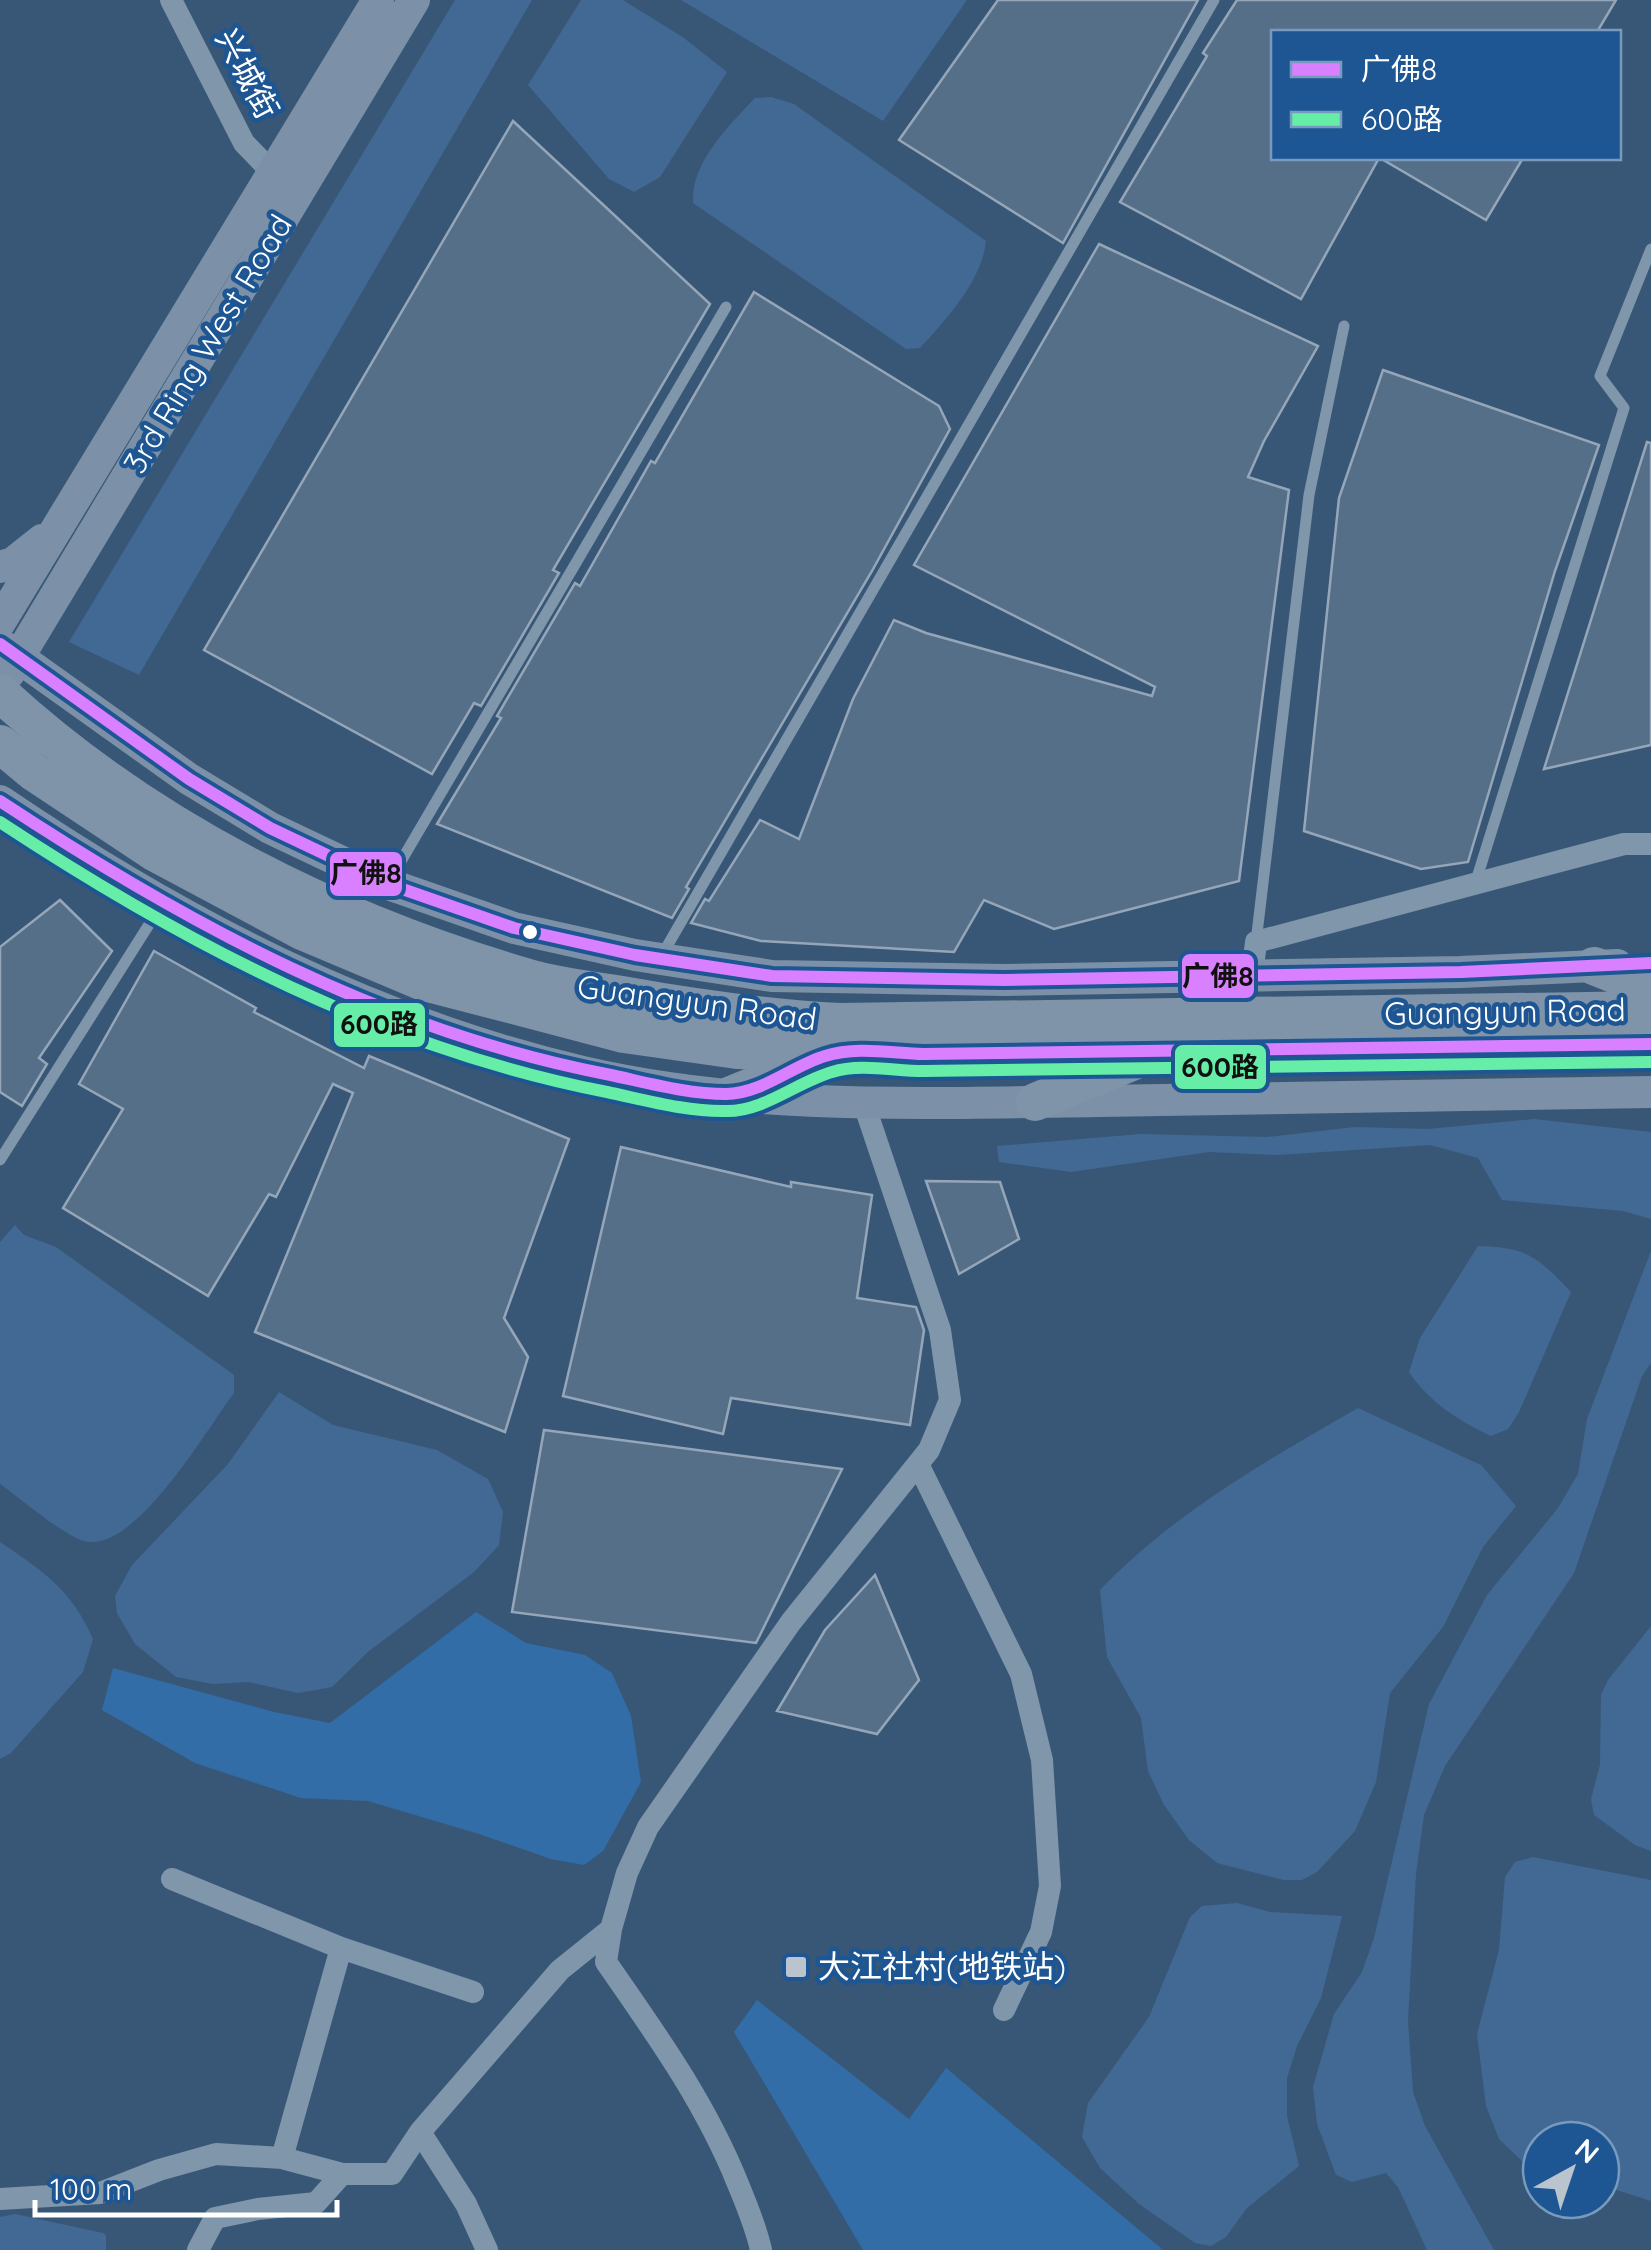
<svg xmlns="http://www.w3.org/2000/svg" width="1651" height="2250" font-family="Quicksand,'Noto Sans SC',sans-serif">
<style>
.green{fill:#326da8}
.water{fill:#426993}
.building{fill:#566f88;stroke:#95a6b8;stroke-width:2.5}
.lines{fill:none;stroke-linecap:round;stroke-linejoin:round}
.service{stroke:#8096aa;stroke-width:11}
.minor{stroke:#8096aa;stroke-width:22}
.secondary{stroke:#7c91a7;stroke-width:32}
.primary{stroke:#7f93a9;stroke-width:38}
.bus-1-casing{stroke:#1d5692;stroke-width:20}
.bus-2-casing{stroke:#1d5692;stroke-width:20}
.bus-1{stroke:#d880ff;stroke-width:12}
.bus-2{stroke:#66eda8;stroke-width:12}
.bus-dot{fill:#fff;stroke:#1d5692;stroke-width:4}
.poi-dot{fill:#b9c4cf;stroke:#1d5692;stroke-width:4}
.labels{text-anchor:middle;stroke-width:9;stroke-linejoin:round;paint-order:stroke}
.street-label{font-size:32px;fill:#fff;stroke:#1d5692}
.poi-label{font-size:32px;fill:#fff;stroke:#1d5692;text-anchor:start}
.line-badge{stroke:#1d5692;stroke-width:4}
.pale-badge-label{font-size:28px;text-anchor:middle;font-weight:bold;fill:#111}
</style>
<rect width="100%" height="100%" fill="#385777"/>
<!-- green -->
<path class="green" d="M476 1612 526 1643 585 1655 612 1673 631 1716 641 1782 603 1851 584 1865 551 1859 479 1834 368 1801 301 1798 195 1763 102 1710 113 1668 274 1712 330 1723Z
M757 2000 909 2119 946 2068 1163 2250H863L734 2032Z"/>
<!-- water -->
<path class="water" d="M455 0H532L139 675 69 642Z
M581 0H623L684 38 727 72 660 177 634 192 609 179 528 85Z
M681 0H967L883 121Z
M771 97 794 104 986 241C982 280 947 319 920 348L906 349 693 203C691 162 728 127 755 98Z
M1534 1119 1651 1132V1219L1623 1211 1502 1200 1478 1158 1430 1145 1277 1155 1209 1152 1071 1172 999 1162 997 1146 1140 1134 1267 1137 1355 1127 1428 1129Z
M15 1225 24 1235 56 1247 234 1375V1393C207 1429 134 1555 84 1541 63 1535 20 1498 0 1484V1242Z
M1478 1246C1527 1247 1538 1257 1571 1292L1519 1412 1508 1429 1491 1436C1459 1421 1429 1402 1409 1372L1420 1338Z
M1651 1251V1363L1642 1376 1574 1573 1445 1766 1424 1815 1416 1874 1408 2021 1413 2092 1425 2126 1494 2250H1427L1398 2187 1386 2173 1352 2182 1336 2175 1317 2124 1313 2087 1334 2014 1362 1972 1374 1938 1429 1704 1487 1595 1558 1508 1578 1474 1587 1419Z
M279 1392 333 1425 437 1450 488 1479 503 1512 499 1545 474 1572 369 1651 332 1687 298 1693 248 1682 213 1684 176 1677 135 1644 117 1613 115 1596 132 1565 228 1464Z
M1358 1408 1481 1465 1516 1506 1483 1547 1443 1627 1390 1693 1376 1782 1355 1831 1317 1872 1302 1880H1284L1217 1863 1189 1840 1164 1805 1148 1771 1141 1718 1107 1657 1100 1590C1174 1513 1266 1461 1358 1408Z
M0 1542C44 1572 71 1589 93 1639L83 1672 11 1753 0 1759Z
M1651 1626V1851L1635 1845 1594 1815 1591 1799 1600 1765 1601 1695 1608 1680Z
M1533 1857 1651 1880V2201L1601 2185V2140H1541V2167L1523 2162 1499 2139 1486 2106 1477 2034 1499 1950 1505 1877 1515 1862Z
M1237 1903 1270 1912 1342 1916 1321 1998 1297 2046 1287 2078V2116L1299 2166 1247 2208 1226 2237 1211 2246 1195 2243 1139 2204 1100 2168 1082 2137 1088 2103 1149 2017 1190 1917 1202 1906Z
M15 2214 103 2233 106 2235V2250H0V2217Z"/>
<!-- building -->
<path class="building" d="M998 0H1198L1063 243 899 140Z
M1237 0H1616L1597 32H1274V158H1379L1301 299 1120 202 1207 56 1203 53Z
M513 121 710 304 553 570 559 573 481 706 474 703 432 774 204 650Z
M1380 158H1523L1486 220Z
M1099 244 1318 346 1264 441 1248 477 1289 490 1239 881 1054 929 984 900 954 952 761 941 691 923 705 899 709 901 760 820 799 839 853 699 894 620 926 633 1152 696 1155 687 914 565Z
M754 292 939 406 950 429 872 571 686 887 689 889 672 918 437 824 501 718 497 716 575 583 580 586 651 461 655 463Z
M1383 370 1599 445 1555 571 1468 862 1421 869 1304 831 1339 498Z
M1647 442 1651 443V745L1544 769Z
M60 900 112 951 39 1058 47 1064 22 1106 0 1092V947Z
M154 951 256 1008 254 1012 364 1068 369 1056 569 1139 504 1318 528 1357 505 1432 255 1332 353 1093 333 1084 276 1197 269 1194 208 1296 63 1208 123 1109 79 1084Z
M621 1147 791 1187V1182L872 1195 857 1298 916 1307 924 1330 910 1425 731 1398 723 1434 563 1396Z
M926 1181 1000 1182 1019 1239 959 1274Z
M544 1430 842 1469 756 1643 512 1612Z
M875 1575 919 1680 877 1734 777 1711 825 1630Z"/>
<g class="lines">
<!-- service -->
<path class="service" d="M390 880 726 307
M1475 884 1624 408 1600 376 1651 249
M1256 942 1309 495 1344 326
M662 955 1214 0
M0 1160 162 904"/>
<!-- minor -->
<path class="minor" d="M171 0 244 143 273 173
M1252 976 1256 942 1624 844H1651
M918 1464 1021 1674 1042 1760 1050 1886 1041 1932 1004 2010
M172 1879 341 1948 473 1992
M282 2158 341 1948
M0 2199 100 2193 159 2170 216 2154 282 2158 342 2174H392L420 2132
M198 2250 215 2218 258 2209 316 2203 342 2174
M487 2250 466 2204 420 2132 560 1970 611 1929
M761 2250C756 2227 747 2206 738 2184 705 2102 656 2034 606 1962L611 1929 627 1873 648 1827 791 1622 929 1450 950 1400 940 1330 863 1101"/>
<!-- secondary -->
<path class="secondary" d="M0 567 13 563 42 540
M0 622 378 0
M0 644 189 779 270 828 388 884 514 928 635 955 772 976 1004 980 1461 972 1617 965
M9 673 414 0
M0 801C178 922 372 1023 583 1072 751 1111 928 1103 1099 1101 1283 1098 1467 1095 1651 1092"/>
<!-- primary -->
<path class="primary" d="M0 693C149 830 338 923 532 979 561 987 592 990 622 995 694 1008 766 1018 840 1022L1651 1010
M0 744 35 773 154 852 302 931 421 981 624 1034 737 1050 923 1054 1651 1044
M1594 966 1624 978 1651 980
M731 1095 821 1058
M1035 1102 1139 1059"/>
<!-- bus-1 casing -->
<g class="bus-1-casing">
<path id="bus-1" d="M0 644 189 779 270 828 388 884 514 928 635 955 772 976 1004 980 1461 972 1651 963
M0 801C187 924 384 1031 606 1074 645 1082 686 1094 726 1094 761 1094 792 1066 825 1056 856 1046 891 1053 923 1054L1651 1044"/>
</g>
<!-- bus-2 casing -->
<g class="bus-2-casing">
<path id="bus-2" d="M0 822C187 945 385 1049 607 1092 645 1100 687 1112 727 1111 765 1111 797 1082 832 1072 861 1063 894 1071 923 1071L1651 1062"/>
</g>
<!-- bus-1 -->
<use href="#bus-1" class="bus-1"/>
<!-- bus-2 -->
<use href="#bus-2" class="bus-2"/>
</g>
<!-- markers -->
<circle class="bus-dot" cx="530" cy="932" r="9"/>
<rect class="poi-dot" x="784" y="1955" width="24" height="24" rx="5"/>
<g class="labels">
<!-- street labels -->
<g class="street-label">
<text transform="translate(247 74) rotate(62)" y="11">兴城街</text>
<text transform="translate(208 344) rotate(-59)" y="11">3rd Ring West Road</text>
<text transform="translate(697 1003) rotate(8)" y="11">Guangyun Road</text>
<text transform="translate(1505 1012) rotate(-1)" y="11">Guangyun Road</text>
</g>
<!-- poi labels -->
<g class="poi-label">
<text x="818" y="1978">大江社村(地铁站)</text>
</g>
</g>
<g class="line-badge">
<rect x="328" y="850" width="76" height="48" rx="10" fill="#d880ff"/>
<rect x="1180" y="952" width="76" height="48" rx="10" fill="#d880ff"/>
<rect x="332" y="1001" width="95" height="48" rx="10" fill="#66eda8"/>
<rect x="1173" y="1043" width="95" height="48" rx="10" fill="#66eda8"/>
</g>
<g class="pale-badge-label">
<text x="366" y="883">广佛8</text>
<text x="1218" y="986">广佛8</text>
<text x="379" y="1034">600路</text>
<text x="1220" y="1077">600路</text>
</g>
<!-- legend -->
<rect x="1271" y="30" width="350" height="130" fill="#1d5692" stroke="#779abe" stroke-width="2.5"/>
<rect x="1291" y="62" width="50" height="15" fill="#d880ff" stroke="#779abe" stroke-width="2.5"/>
<text x="1361" y="80" font-size="30" fill="#ffffff">广佛8</text>
<rect x="1291" y="112" width="50" height="15" fill="#66eda8" stroke="#779abe" stroke-width="2.5"/>
<text x="1361" y="130" font-size="30" fill="#ffffff">600路</text>
<!-- north arrow -->
<g transform="translate(1571 2170) rotate(40)"><circle r="48" fill="#1d5692" stroke="#779abe" stroke-width="2.5"/>
<path d="M0-8L18 38L0 25L-18 38Z" fill="#b9c4cf"/>
<text y="-15" font-size="28" font-weight="bold" text-anchor="middle" fill="#ffffff">N</text>
</g>
<!-- scale -->
<path d="M35 2200v15h302v-15" fill="none" stroke="#ffffff" stroke-width="5"/>
<text x="50" y="2200" font-size="30" fill="#ffffff" stroke="#1d5692" stroke-width="8" paint-order="stroke">100 m</text>
</svg>
